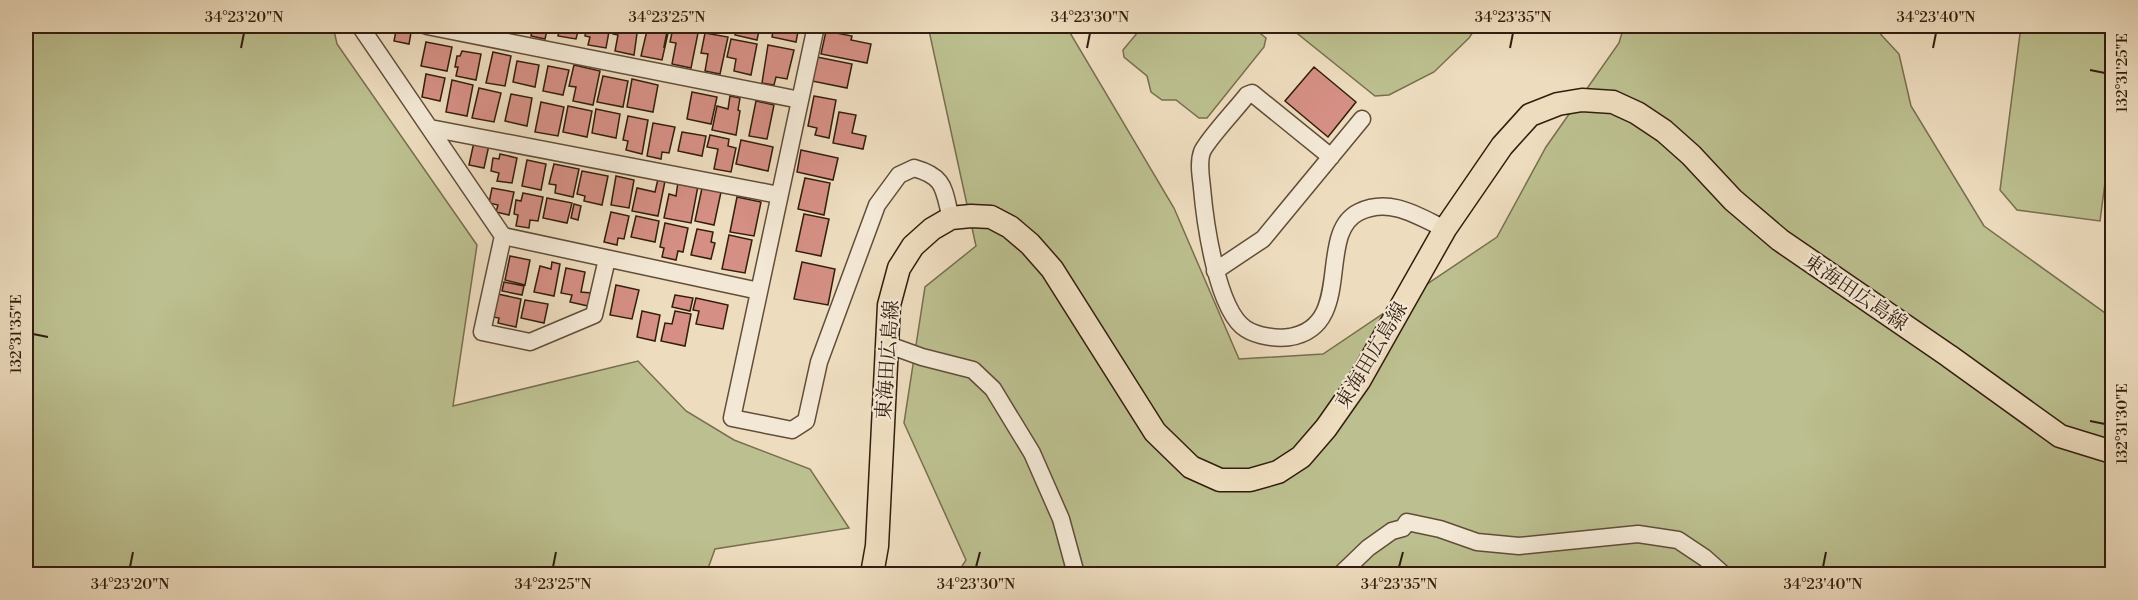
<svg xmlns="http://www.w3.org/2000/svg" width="2138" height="600" font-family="'Libre Bodoni','Noto Serif JP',serif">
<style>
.green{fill:#bcbf8f;stroke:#786e4e;stroke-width:1.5}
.building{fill:#d58f84;stroke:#331d0d;stroke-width:1.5}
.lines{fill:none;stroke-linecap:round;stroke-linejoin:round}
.minor-casing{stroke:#624d39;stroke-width:19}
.major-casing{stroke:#331d0d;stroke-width:25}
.minor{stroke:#f3e8d5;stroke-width:16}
.major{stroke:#eddcbe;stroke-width:22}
.ticks{fill:none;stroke:#331d0d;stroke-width:2}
.labels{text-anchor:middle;stroke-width:4.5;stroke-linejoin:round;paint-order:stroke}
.street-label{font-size:20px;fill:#331d0d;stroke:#f3e8d5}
.neatline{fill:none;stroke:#331d0d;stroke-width:2}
.ticks-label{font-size:15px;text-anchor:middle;fill:#331d0d}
</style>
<rect width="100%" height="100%" fill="#eddcbe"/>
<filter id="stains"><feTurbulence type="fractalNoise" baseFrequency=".00333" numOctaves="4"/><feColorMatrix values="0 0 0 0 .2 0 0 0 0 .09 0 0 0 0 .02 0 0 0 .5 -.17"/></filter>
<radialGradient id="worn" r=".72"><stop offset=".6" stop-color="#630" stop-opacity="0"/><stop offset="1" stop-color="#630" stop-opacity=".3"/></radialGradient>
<!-- green -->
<path class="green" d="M26 26H333L337 44 477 245 453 406 638 361 686 411 734 440 810 469 849 528 715 549 706 574H26Z
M928 26H1066L1174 208 1239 359 1323 354 1497 237 1546 147 1619 43 1624 26H1873L1899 54 1911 106 1984 226 2112 318V574H957L966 560 904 423 925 287 976 246Z
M1143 26H1251L1266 38 1264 47 1207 118H1199L1176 100H1162L1151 92 1147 76 1124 57 1123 50Z
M1288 26H1477L1469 38 1434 72 1389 95 1375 96Z
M2021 26H2082L2112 29V129L2100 221 2017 210 2000 190Z
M2112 180V240L2105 239Z"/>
<!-- building -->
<path class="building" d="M397 26 412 27 409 44 394 41Z
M530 26H548L545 39 531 36 533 26Z
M560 26H581V28L579 27 576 39 558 36Z
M587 26H610L606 48 588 45 590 37 585 36Z
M615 26H638L634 55 615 51 618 35 613 34Z
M648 26 669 29 662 60 641 56Z
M707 26H729L727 32 706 28Z
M737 26H760L757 40 735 35Z
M774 26H799L796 42 772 37Z
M834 26H856V30Z
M673 28 698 33 691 68 672 64 676 43 670 42Z
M826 31 852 36 851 40 871 44 867 63 821 54Z
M705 33 728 37 720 74 705 71 708 54 701 53Z
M731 39 757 44 751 75 734 71 736 59 727 57Z
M426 42 452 47 447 71 421 66Z
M768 45 794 50 787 79 776 77 774 85 762 83Z
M462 51 481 54 476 80 456 76 458 67H455L457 56H460Z
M493 52 511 56 505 86 486 83Z
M817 57 852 64 847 88 812 81Z
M517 61 539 65 535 87 513 82Z
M574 65 600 71 593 105 573 101 576 87 569 86Z
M548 66 569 70 563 95 543 91Z
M1314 67 1356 102 1328 137 1285 101Z
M426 74 445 78 440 101 422 97Z
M603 76 628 81 623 107 597 102Z
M632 79 658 85 653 112 627 107Z
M452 80 473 85 467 116 446 112Z
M479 88 501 93 494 122 472 118Z
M692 92 717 97 711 124 687 119Z
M511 94 532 98 527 126 505 121Z
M730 96 740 98 738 110 740 111 736 135 712 130 717 106 728 109Z
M814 96 836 100 829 138 815 135 817 128 808 126Z
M756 101 774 105 767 139 749 136Z
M541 102 564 107 558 136 535 132Z
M568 106 592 111 587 137 563 132Z
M596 109 620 114 616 138 592 133Z
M839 112 856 115 852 133 866 136 863 149 833 143Z
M628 116 648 120 642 154 626 150 628 141 623 140Z
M653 123 675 127 669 153 662 152 661 159 647 156Z
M682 132 706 136 702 156 678 151Z
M710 135 729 139 728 146 736 148 731 172 714 169 718 149 707 147Z
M741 140 773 147 768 171 736 164Z
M474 142 489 145 484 168 469 165Z
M801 150 838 158 833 180 797 172Z
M500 154 517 158 512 183 497 181 499 173 491 171 493 158 499 159Z
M527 160 546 164 541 190 522 186Z
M554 164 579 169 573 197 555 193 556 185 549 184Z
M582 171 608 176 602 205 584 201 585 196 577 194Z
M616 176 634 180 629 208 611 205Z
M805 178 830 183 824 215 798 209Z
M658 179 665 181 658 216 632 211 637 188 655 192Z
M678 182 698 186 691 223 664 218 669 194 676 196Z
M492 188 514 192 509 215 496 212 498 205 489 203Z
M702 188 721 192 714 225 695 221Z
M523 193 543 197 538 221 530 220 529 228 516 226 518 215 514 214 516 200 521 201Z
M737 197 761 202 754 236 730 232Z
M547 198 572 203 567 223 543 218Z
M574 204 581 206 578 220 571 218Z
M611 212 629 216 624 239 618 238 617 245 604 242Z
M804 214 829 219 821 256 796 251Z
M636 216 659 221 655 242 631 237Z
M665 223 688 228 683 252 678 251 676 260 662 257 664 248 660 247Z
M697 229 713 232 711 242 715 243 711 259 691 255Z
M729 235 752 240 745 273 722 269Z
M510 256 530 260 525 285 505 280Z
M552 262 560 264 554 296 534 292 540 266 551 269Z
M802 262 835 269 828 305 794 299Z
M566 268 585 272 581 292 591 293 588 306 570 302 572 295 561 293Z
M504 282 524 286 522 295 502 291Z
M616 285 639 290 632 319 610 315Z
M498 294 521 299 516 327 498 323 499 318 493 317Z
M675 295 693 298 690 311 672 307Z
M696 298 728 305 723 329 696 324 699 311 693 310Z
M525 300 548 304 544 323 521 318Z
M642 311 660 315 655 341 637 337Z
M675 311 691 314 685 346 661 341 665 323 672 324Z"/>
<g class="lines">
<!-- minor casing -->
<g class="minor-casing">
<path id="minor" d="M360 26 503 236 759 291
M427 26 800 100
M816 26 732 418 792 430 806 421 819 362 877 205 899 175 914 168C946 177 943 189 951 218
M430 128 779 195
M1331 157 1252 93 1247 95C1238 107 1206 141 1202 152 1198 163 1201 177 1202 188 1205 222 1217 311 1246 329 1257 336 1276 339 1290 337 1356 326 1315 233 1359 212 1390 197 1418 216 1445 229
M503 236 482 332 530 342 594 315 607 259
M1215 271 1263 239 1362 119
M886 344 922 357 973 370 993 389 1032 453 1061 519 1076 574
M1341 574 1368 548 1392 531 1403 528 1407 522 1440 529 1477 542 1519 546 1638 534 1678 540 1705 558 1723 574"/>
</g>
<!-- major casing -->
<g class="major-casing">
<path id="major" d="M872 574 877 546 889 305 899 268 913 246 932 229 951 218 971 216 991 217 1010 227 1030 244 1052 269 1155 432 1191 467 1220 480H1250L1278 472 1301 457 1326 428 1359 381 1445 229 1502 146 1530 115 1558 104 1582 100 1613 102 1637 113 1664 131 1691 155 1733 200 1780 240 1949 356 2060 436 2112 452"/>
</g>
<!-- minor -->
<use href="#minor" class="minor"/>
<!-- major -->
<use href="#major" class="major"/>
</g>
<!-- ticks -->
<path class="ticks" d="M241 48 244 33M664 48 667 33M1087 48 1090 33M1510 48 1513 33M1933 48 1936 33M2090 70 2105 73M33 334 48 337M2090 421 2105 424M130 567 133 552M553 567 556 552M976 567 980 552M1399 567 1403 552M1823 567 1826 552"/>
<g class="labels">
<!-- street labels -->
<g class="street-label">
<text transform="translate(1856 292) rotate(34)" y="7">東海田広島線</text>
<text transform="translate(1371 355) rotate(-59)" y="7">東海田広島線</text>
<text transform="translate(887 360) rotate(-86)" y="7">東海田広島線</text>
</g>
</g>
<!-- margin -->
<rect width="2138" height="600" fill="none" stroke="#eddcbe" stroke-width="66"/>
<rect x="33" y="33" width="2072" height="534" class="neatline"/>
<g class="ticks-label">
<text x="244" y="22">34°23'20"N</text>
<text x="667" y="22">34°23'25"N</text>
<text x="1090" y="22">34°23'30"N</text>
<text x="1513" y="22">34°23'35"N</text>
<text x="1936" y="22">34°23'40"N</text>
<text transform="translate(2122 73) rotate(-90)" y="5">132°31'25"E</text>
<text transform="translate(16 334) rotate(-90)" y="5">132°31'35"E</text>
<text transform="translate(2122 424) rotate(-90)" y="5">132°31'30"E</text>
<text x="130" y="589">34°23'20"N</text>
<text x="553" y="589">34°23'25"N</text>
<text x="976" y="589">34°23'30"N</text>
<text x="1399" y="589">34°23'35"N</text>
<text x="1823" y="589">34°23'40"N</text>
</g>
<rect width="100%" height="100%" filter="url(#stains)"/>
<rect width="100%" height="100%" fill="url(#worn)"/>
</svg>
